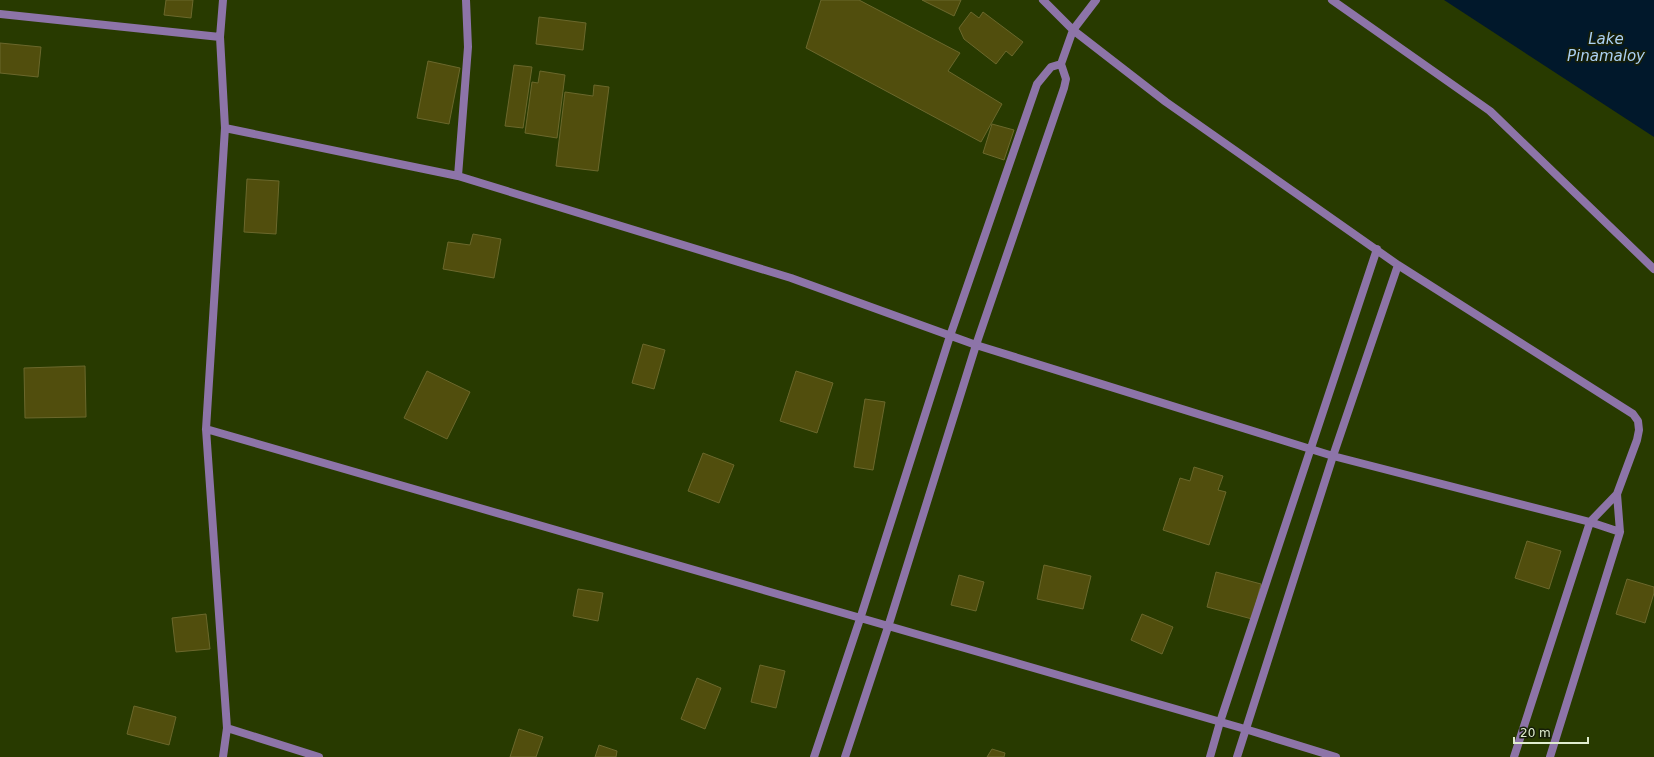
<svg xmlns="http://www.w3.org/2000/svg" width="1654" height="757" font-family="'DejaVu Sans',sans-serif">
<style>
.water{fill:#01182b}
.building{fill:#514e0d;stroke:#6b682c}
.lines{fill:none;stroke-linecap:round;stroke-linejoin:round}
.street{stroke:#8d74a8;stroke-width:8}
.labels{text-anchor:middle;stroke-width:3.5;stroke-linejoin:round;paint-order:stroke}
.water-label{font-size:15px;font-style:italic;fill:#acd1f4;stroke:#161e08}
</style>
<rect width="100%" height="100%" fill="#283a00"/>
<!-- water -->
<path class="water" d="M1444 0H1654V137Z"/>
<!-- building -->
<path class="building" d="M166 0H193L191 18 164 15Z
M821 0H859L960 53 948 71 1002 104 981 142 806 48Z
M922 0H961L954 16Z
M971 12 979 18 983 12 1023 42 1012 56 1006 51 996 64 964 39 959 28Z
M539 17 586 23 583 50 536 44Z
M0 43 41 47 38 77 0 73Z
M428 61 460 68 449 124 417 118Z
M514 65 532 67 523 128 505 126Z
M540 71 565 75 557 138 525 133 532 82 538 83Z
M594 85 609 87 598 171 556 166 565 92 593 96Z
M992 124 1014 130 1004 160 983 153Z
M247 179 279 181 276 234 244 232Z
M473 234 501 239 494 278 443 269 448 242 470 245Z
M643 344 665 350 654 389 632 383Z
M85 366 86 417 25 418 24 368Z
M427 371 470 392 447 439 404 418Z
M796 371 833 383 817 433 780 421Z
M865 399 885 402 873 470 854 467Z
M703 453 734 465 719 503 688 491Z
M1194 467 1223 476 1218 490 1226 492 1209 545 1163 530 1180 478 1190 481Z
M1527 541 1561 551 1549 589 1515 578Z
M1044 565 1091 576 1083 609 1037 599Z
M1216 572 1261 584 1252 619 1207 607Z
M959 575 984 582 976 611 951 605Z
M1627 579 1654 587V593L1645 623 1616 614Z
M578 589 603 593 598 621 573 616Z
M206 614 210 649 176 652 172 618Z
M1142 614 1173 627 1162 654 1131 640Z
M760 665 785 671 776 708 751 702Z
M697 678 721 688 705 729 681 719Z
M134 706 176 717 169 745 127 734Z
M519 729 543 737 536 757H510Z
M599 745 617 751 616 757H595Z
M992 749 1005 753 1004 757H987Z"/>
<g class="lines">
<!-- street -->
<path class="street" d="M1043 0 1073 30 1166 102 1398 265 1633 414 1638 421 1639 430 1637 440 1617 494 1620 532 1550 757
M1332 0 1490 111 1654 269
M0 14 220 37
M225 128 458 176 791 278 976 345 1333 456 1590 522 1620 532
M458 176 468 47 466 0
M206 429 1245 729 1336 757
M227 728 319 757
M223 757 227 728 206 429 225 128 220 37 223 0
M814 757 860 619 950 336 1037 84 1051 67 1061 64
M845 757 888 627 976 345 1064 88 1066 79 1061 64 1073 30 1096 0
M1210 757 1220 722 1377 249
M1237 757 1333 456 1398 265
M1514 757 1590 522 1617 494"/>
</g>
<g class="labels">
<!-- water labels -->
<g class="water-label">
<text x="1606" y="44">Lake<tspan x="1606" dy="17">Pinamaloy</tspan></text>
</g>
</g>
<!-- scale -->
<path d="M1514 737v6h74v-6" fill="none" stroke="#e0edcf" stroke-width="2"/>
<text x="1520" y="737" font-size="12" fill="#e0edcf" stroke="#161e08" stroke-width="3" paint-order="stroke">20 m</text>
</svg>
